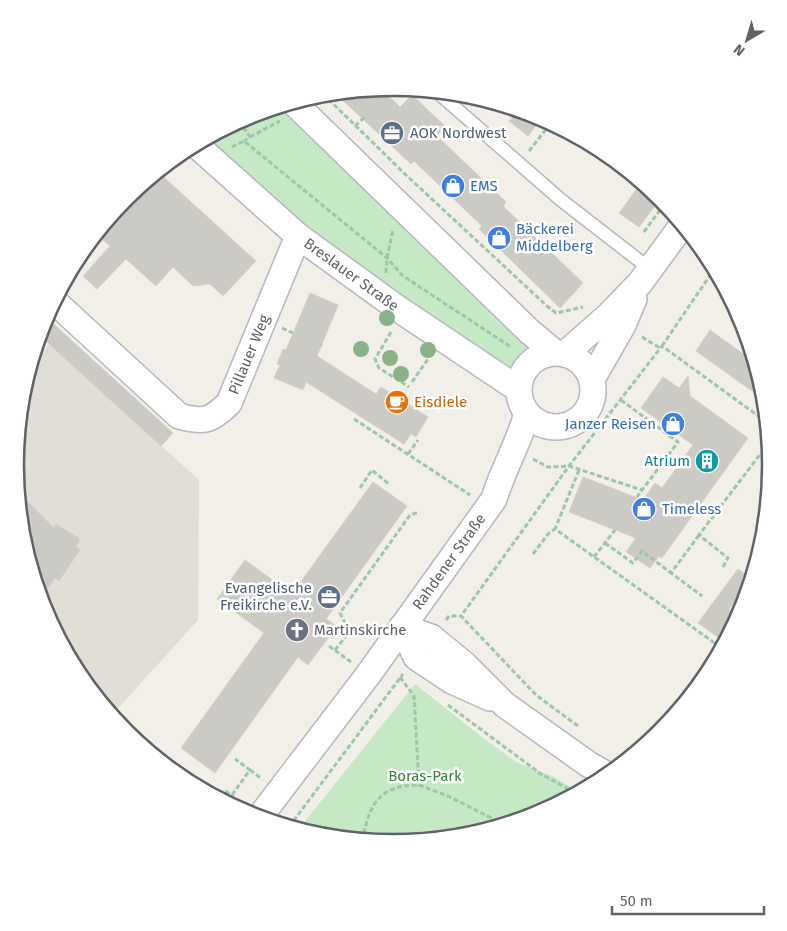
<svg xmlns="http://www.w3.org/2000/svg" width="787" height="931" font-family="'Fira Sans',sans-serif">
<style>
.education{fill:#e1ded6}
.green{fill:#c5e8c5}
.building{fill:#cccac5;stroke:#d6d1c6}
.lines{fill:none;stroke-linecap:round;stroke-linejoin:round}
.lane-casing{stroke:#b5b8bc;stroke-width:15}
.street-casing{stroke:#b5b8bc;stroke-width:28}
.path{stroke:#9cc7a9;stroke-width:3;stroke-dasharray:5 2.5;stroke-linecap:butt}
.lane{stroke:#fff;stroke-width:12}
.street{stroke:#fff;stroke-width:25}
.tree{fill:#89b387}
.labels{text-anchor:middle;stroke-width:5;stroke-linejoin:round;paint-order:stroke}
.service-label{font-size:15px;fill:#4e5e75;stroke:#fff;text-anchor:start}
.shop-label{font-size:15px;fill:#366cbe;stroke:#fff;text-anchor:start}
.street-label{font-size:15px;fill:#5f6368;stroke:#fff}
.food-label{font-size:15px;fill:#c56008;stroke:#fff;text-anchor:start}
.culture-label{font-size:15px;fill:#0d838f;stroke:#fff;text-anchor:end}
.worship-label{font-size:15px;fill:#5b616d;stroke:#fff;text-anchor:start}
.park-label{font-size:15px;fill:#348238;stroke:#fff}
.rim{fill:none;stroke:#5f6368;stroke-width:2.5}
</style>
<rect width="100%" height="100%" fill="#f1efe8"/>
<!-- education -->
<path class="education" d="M49 344 199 480 198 620 111 716 79 676 44 610 22 539 15 465 22 391 32 361Z"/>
<!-- green -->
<path class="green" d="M282 106 531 344 508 375 310 237 202 141 249 116Z
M415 684 483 738 516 762 554 777 580 793C566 800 551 810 536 816 461 843 376 854 298 830Z"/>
<!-- building -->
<path class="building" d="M380 88 400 107 412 95 446 127 437 136 506 202 503 206 583 283 560 308 479 229 482 226 414 161 411 164 335 93Z
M518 110 542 118 528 136 509 121Z
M158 172 256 261 223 296 210 284 193 286 173 267 156 286 126 259 97 289 83 276 110 246 102 239 120 217 114 212 126 198Z
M642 182 661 198 639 227 619 213Z
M310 293 338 305 317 356 376 394 381 387 428 417 416 437 411 434 404 444 306 382 303 390 274 378 280 365 277 364 283 349 286 350Z
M46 317 173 433 161 446 39 335Z
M710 330 756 363 766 401 696 351Z
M688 376 690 396 748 438 662 558 659 556 650 568 626 552 636 538 569 512 583 477 643 500 655 483 662 488 693 445 641 408 663 377 679 388Z
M373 482 407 506 326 619 337 626 308 665 298 657 215 773 181 748 264 633 217 599 245 560 292 594Z
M18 492 54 528 56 524 80 539 76 547 80 550 59 581 55 578 40 599 28 557 32 550 22 539Z
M738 569 752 579 729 609 740 617 726 643 698 623Z"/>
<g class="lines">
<!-- lane casing -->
<g class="lane-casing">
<path id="lane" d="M436 91 561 200 650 269"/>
</g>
<!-- street casing -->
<g class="street-casing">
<g id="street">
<path d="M293 102 529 331 554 352"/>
<path id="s1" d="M195 144 298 236 400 310 518 389"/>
<path id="s2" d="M54 301 179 416C204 423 211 421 229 403L298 236"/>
<circle cx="556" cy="390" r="37"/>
<path d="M566 353 608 316 640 283 683 224"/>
<path d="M592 379 623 325 634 299"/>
<path d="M402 627 431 637 465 665 505 705 588 764 609 776"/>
<path d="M402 627 416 657 452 681 490 698"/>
<path id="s3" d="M259 818 368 675 494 499C503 469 519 443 527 413"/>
</g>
</g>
<!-- path -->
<path class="path" d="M323 94 406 175 547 306 556 313 583 307
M385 95 392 87
M239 121 250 137 244 141
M355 126 365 117
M250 137 280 121
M232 147 244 141 387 258 403 276 511 347
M529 151 551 123
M644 232 665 203
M386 273 387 258 393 230
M282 328 293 333
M391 332 375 359 379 368 409 387
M642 337 660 348
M321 345H322
M662 346 715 268
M412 382 428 359
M621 400 678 442 637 497
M354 419 470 495
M408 454 418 440
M533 459 548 467 569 466 642 490
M579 470 555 529 723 649
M360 488 372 470 390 485
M699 535 671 573 702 596
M605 543 633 563 642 551 671 573
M533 554 548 534 555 529
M594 557 615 530
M723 567 728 558 699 535 758 457 770 447
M446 620 449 616H461
M329 646 351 662
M335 650 346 636V625L340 613 410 515 419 512
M400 677 414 696 419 785 448 796 505 825
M448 705 541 774 578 794
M578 726 536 695 461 616 569 466 662 346 768 423
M250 770 262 779
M219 795 225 791 232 795 239 810
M232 795 250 770 235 759
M289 827 403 674
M363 841C368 804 380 785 419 785"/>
<!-- lane -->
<use href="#lane" class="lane"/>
<!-- street -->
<use href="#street" class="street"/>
</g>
<!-- trees -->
<g class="tree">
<circle cx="387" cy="318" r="8"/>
<circle cx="361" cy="349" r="8"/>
<circle cx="428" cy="350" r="8"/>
<circle cx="390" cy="358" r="8"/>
<circle cx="401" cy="374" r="8"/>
</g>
<!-- icons -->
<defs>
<g id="office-disc" transform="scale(1.25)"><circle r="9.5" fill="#5c6f8a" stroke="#fff"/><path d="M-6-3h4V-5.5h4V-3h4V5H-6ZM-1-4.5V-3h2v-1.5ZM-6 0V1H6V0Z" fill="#fff"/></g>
<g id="shop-disc" transform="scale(1.25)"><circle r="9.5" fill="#3f7fe0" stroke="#fff"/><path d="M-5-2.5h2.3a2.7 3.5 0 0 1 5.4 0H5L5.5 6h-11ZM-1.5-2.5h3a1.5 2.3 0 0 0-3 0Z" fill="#fff"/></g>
<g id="cafe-disc" transform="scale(1.25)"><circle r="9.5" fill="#e8710a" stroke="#fff"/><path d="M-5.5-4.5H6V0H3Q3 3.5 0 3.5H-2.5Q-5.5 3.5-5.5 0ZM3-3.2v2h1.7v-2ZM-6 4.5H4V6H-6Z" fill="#fff"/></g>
<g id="building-disc" transform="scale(1.25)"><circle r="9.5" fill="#0f9aa8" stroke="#fff"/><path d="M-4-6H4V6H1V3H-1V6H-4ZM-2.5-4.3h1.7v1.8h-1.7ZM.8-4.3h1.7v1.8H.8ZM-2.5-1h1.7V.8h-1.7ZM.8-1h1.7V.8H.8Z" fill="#fff"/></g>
<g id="church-disc" transform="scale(1.25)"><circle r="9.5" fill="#6b7280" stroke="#fff"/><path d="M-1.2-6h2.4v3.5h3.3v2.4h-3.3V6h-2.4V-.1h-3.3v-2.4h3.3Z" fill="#fff"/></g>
</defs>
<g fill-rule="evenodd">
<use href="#office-disc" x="392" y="133"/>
<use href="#shop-disc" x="453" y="186"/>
<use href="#shop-disc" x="499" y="238"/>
<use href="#cafe-disc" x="397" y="402"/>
<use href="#shop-disc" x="673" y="424"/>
<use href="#building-disc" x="707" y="461"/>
<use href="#shop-disc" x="644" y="509"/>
<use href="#office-disc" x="329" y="597"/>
<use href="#church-disc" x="297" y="630"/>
</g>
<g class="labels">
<!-- service labels -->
<g class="service-label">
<text x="410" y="138">AOK Nordwest</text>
<text x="312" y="593" text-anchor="end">Evangelische<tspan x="312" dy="17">Freikirche e.V.</tspan></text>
</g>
<!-- shop labels -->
<g class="shop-label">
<text x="470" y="191">EMS</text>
<text x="516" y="234">Bäckerei<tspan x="516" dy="17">Middelberg</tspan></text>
<text x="656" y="429" text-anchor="end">Janzer Reisen</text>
<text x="662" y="514">Timeless</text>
</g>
<!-- street labels -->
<g class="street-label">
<text dy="5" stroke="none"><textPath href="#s1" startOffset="204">Breslauer Straße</textPath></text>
<text dy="5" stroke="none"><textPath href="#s2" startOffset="278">Pillauer Weg</textPath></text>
<text dy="5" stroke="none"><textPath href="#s3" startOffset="319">Rahdener Straße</textPath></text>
</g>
<!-- food labels -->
<g class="food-label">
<text x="414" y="407">Eisdiele</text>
</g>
<!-- culture labels -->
<g class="culture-label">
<text x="690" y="466">Atrium</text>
</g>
<!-- worship labels -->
<g class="worship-label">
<text x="314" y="635">Martinskirche</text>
</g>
<!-- park labels -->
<g class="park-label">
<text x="425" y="781">Boras-Park</text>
</g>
</g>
<!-- crop -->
<path d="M0 0H787V931H0ZM24 465a369 369 0 1 1 738 0a369 369 0 1 1-738 0Z" fill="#fff" fill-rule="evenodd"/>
<path class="rim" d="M24 465a369 369 0 1 1 738 0a369 369 0 1 1-738 0Z"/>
<!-- north arrow -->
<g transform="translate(747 40) rotate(218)" stroke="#ffffff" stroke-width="4" paint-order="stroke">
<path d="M0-4L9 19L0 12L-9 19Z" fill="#5f6368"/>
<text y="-8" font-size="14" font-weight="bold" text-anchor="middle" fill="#5f6368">N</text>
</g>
<!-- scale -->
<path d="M612 906v8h152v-8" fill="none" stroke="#5f6368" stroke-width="2.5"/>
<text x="620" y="906" font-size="15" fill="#5f6368" stroke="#ffffff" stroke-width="4" paint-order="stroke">50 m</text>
</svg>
